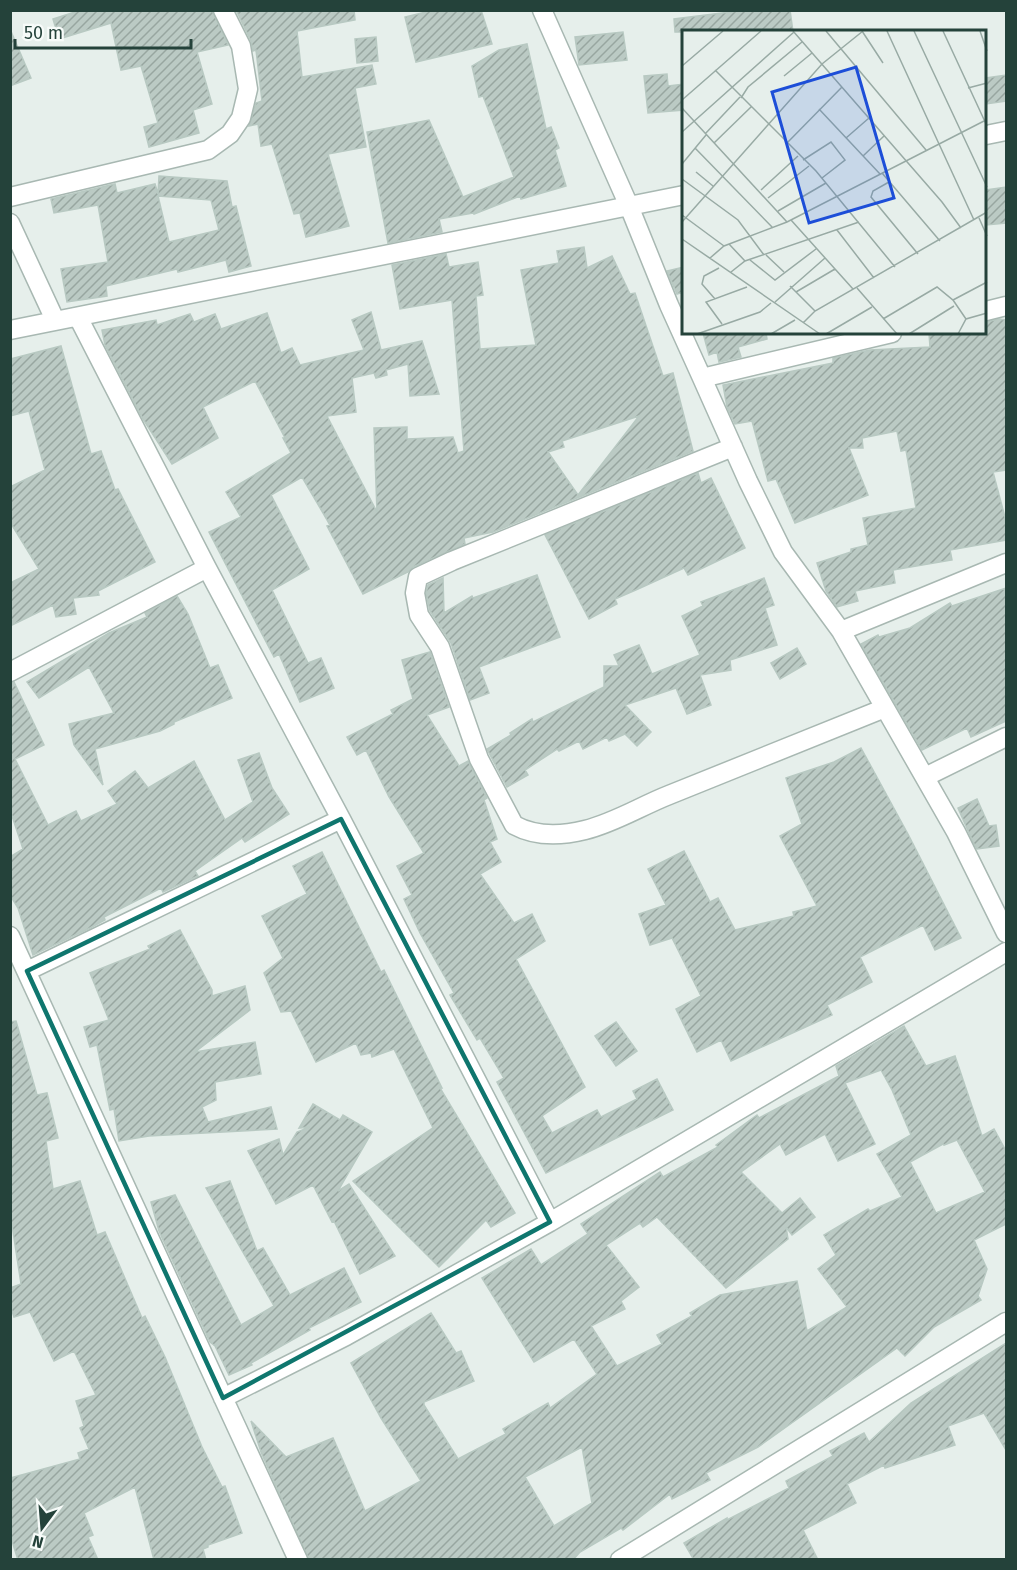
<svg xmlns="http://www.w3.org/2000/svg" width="1017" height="1570" font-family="'Fira Sans',sans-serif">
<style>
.building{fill:url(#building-hatch);stroke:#b8c9c2;stroke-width:1.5;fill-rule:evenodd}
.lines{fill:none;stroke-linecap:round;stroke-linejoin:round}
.minor-casing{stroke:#a8b8b2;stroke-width:21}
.minor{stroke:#fff;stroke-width:18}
.marked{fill:none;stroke:#0f766e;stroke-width:4.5;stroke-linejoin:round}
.inset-road{fill:none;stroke:#98aaa4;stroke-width:1.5}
.view{fill:#1d4ed8;fill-opacity:0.15;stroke:#1d4ed8;stroke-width:3}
.inset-edge{fill:none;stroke:#24423a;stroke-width:3}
</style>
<defs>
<pattern id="building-hatch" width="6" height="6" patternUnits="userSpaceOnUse" patternTransform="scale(1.5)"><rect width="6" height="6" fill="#bbcac4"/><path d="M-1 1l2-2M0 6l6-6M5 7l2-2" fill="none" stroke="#98a6a0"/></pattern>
</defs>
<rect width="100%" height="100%" fill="#e6efeb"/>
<!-- building -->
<path class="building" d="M81 10H212L228 45 197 52 212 104 193 110 199 133 149 147 144 127 158 123 141 66 121 70 111 23 59 39 53 19Z
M236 10H354L355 20 297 31 302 77 372 65 376 84 355 88 366 147 328 154 349 226 306 237 300 213 294 214 272 144 261 146 258 124 249 126 256 103 262 101 256 50 253 51 251 41Z
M434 10H481L492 44 416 62 405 17Z
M746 10H790L793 32H675L674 19Z
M10 29 31 78 10 86Z
M623 32 627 60 579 65 575 37Z
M376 37 378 61 357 63 355 39Z
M527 44 546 129 551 127 559 148 555 150 566 186 521 199 520 196 474 214 473 213 439 219 442 232 388 243 367 132 429 120 463 197 514 177 483 96 479 97 472 66 499 50Z
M667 74 668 86 684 84V110L648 113 644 76Z
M1006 75V101L986 104V78Z
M159 176 227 181 232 207 236 206 251 266 229 272 226 260 178 272 177 269 106 286 107 296 67 302 61 269 108 262 98 205 54 213 51 199 115 184 117 193 155 184 158 194ZM158 196 211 200 219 230 169 242Z
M1006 187V223L986 225V190Z
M584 247 587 268 612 256 630 294 635 293 663 376 673 373 693 451 493 532 464 538 465 544 413 567 408 572 363 594 327 526 330 525 302 477 271 495 309 569 272 590 308 663 321 658 334 688 300 702 279 654 274 657 209 532 241 517 226 492 291 453 283 438H285L255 381 203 407 218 438 172 464 143 419 105 345 102 330 156 320 157 325 190 314 194 322 215 314 221 329 267 313 281 353 292 348 300 365 364 350 352 320 371 312 381 350 422 341 439 394 410 396 408 364 386 370 387 375 376 378 374 373 352 378 356 412 327 416 377 512 374 428 407 427V439L453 437 458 453 464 451 452 300 400 309 392 265 446 254 449 267 478 262 483 295 476 296 480 349 536 345 521 270 559 263 557 251ZM639 416 578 495 548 452 564 447 562 441Z
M684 267V292L677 294 667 271Z
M999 319 1006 320V470L993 472 1006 521V540L950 550 952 560 893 570 895 583 855 591 858 601 837 607 826 591 817 563 851 552V549L868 545 863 518 916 508 906 450 901 451 897 431 862 438 863 448H849L868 495 795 523 776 479 768 481 752 421 735 424 727 407 723 385 833 363V358L870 350 930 347 929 333H986V322Z
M703 333H766L767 339 738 347 741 357 719 362 717 352 709 355Z
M61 346 91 454 101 451 115 490 118 489 155 562 98 591 99 595 73 598 76 614 56 617 53 605 10 626V583L39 569 10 522V487L45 470 29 411 10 416V359Z
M698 473 701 483 711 478 745 548 688 575 684 568 638 589 615 599 617 604 589 619 545 535Z
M537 575 560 637 479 667 489 693 470 700 451 643 430 611 426 593 428 585 443 578 444 613 472 596 473 598Z
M764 578 774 605 765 608 777 645 730 660 731 670 700 675 711 705 687 714 676 688 625 705 651 732 637 746 625 734 609 741 607 737 583 749 579 741 559 751 557 749 525 770 528 775 507 787 487 749 511 735 510 733 532 719 533 722 604 687V666H619L614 655 639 645 652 674 700 655 682 616 703 606 701 602Z
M1006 588V721L971 737 967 728 922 750 861 644 878 635 879 637 910 628 950 603 952 606Z
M177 596 188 614 210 668 218 665 232 698 174 722V724L160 731 95 749 103 785 74 745 69 724 114 713 89 667 39 698 27 682 109 633 147 617 145 613Z
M797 648 806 664 780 679 771 663Z
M430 652 449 707 427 715 459 766 468 761 487 798 484 800 497 839 490 842 501 862 480 874 514 923 532 914 545 941 516 959 585 1087 542 1116 552 1133 597 1110 601 1117 637 1099 633 1091 657 1079 673 1110 546 1173 497 1082 504 1078 480 1038 477 1040 450 995 454 993 420 933 404 899 412 895 397 866 424 853 389 797 366 750 357 755 347 737 393 714 391 710 413 699 402 660Z
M14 682 44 745 15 759 48 825 76 811 81 821 117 804 108 791 135 771 148 788 194 761 225 820 253 802 238 760 259 753 272 788 289 814 245 842 242 838 195 871 198 876 163 892 161 888 104 917 105 920 90 928 33 955 18 908 10 895V857L23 849 10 810V683Z
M861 748 909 836 961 938 935 950 923 925 860 957 872 982 827 1005 832 1015 731 1061 721 1040 697 1052 676 1009 701 996 672 938 650 945 639 914 666 905 648 869 684 851 710 902 718 898 735 930 794 916 793 912 817 906 780 836 802 824 786 778 834 762Z
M977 799 989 826 996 825 999 846 977 849 973 842 958 808Z
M322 852 381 972 384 970 442 1088H440L515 1213 491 1227 486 1220 439 1267 353 1181 433 1128 394 1049 372 1057 371 1053 361 1055 356 1043 316 1062 291 1011 281 1012 264 973 283 958 262 916 307 894 293 866Z
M180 930 212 990V996L245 986 250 1010 195 1052 255 1042 261 1074 215 1082 216 1100 202 1107 208 1122 271 1107 277 1129 149 1136 119 1141 114 1109 110 1110 97 1045 90 1047 84 1027 109 1020 90 973 150 949 148 946Z
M16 1021 37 1095 47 1093 58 1138 46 1141 53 1189 80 1181 97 1235 105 1232 142 1318 145 1316 165 1357 202 1447 222 1487 225 1486 242 1533 208 1545V1547L203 1549 206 1560H154L135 1487 84 1513 93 1535 88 1537 98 1560H18L10 1535V1478L80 1459 78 1453 89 1449 80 1428 84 1426 76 1401 96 1395 74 1351 54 1361 30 1312 14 1317 10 1305V1288L21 1284 10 1212V1022Z
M616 1022 637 1051 616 1066 595 1036Z
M904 1026 926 1066 955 1056 982 1136 994 1129 1006 1151V1224L974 1240 987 1269 978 1296 981 1300 934 1327 905 1356 897 1348 758 1447 706 1473 710 1480 672 1499 670 1494 623 1530 621 1528 580 1552 573 1560H309L261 1452 251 1421 286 1457 333 1438 365 1511 421 1481 381 1418 351 1363 431 1313 456 1353 461 1351 474 1381 424 1402V1405L458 1459 506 1434 503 1429 548 1403 550 1408 597 1374 574 1339 534 1362 482 1278 531 1249 541 1265 588 1234 581 1224 623 1196 660 1172 663 1177 718 1147 716 1145 757 1115 759 1118 839 1076 836 1066ZM881 1070 892 1090 911 1135 877 1154 902 1197 870 1211 868 1209 824 1235 836 1255 818 1269 847 1307 807 1331 797 1281 720 1295 690 1313 692 1316 657 1335 662 1344 617 1366 591 1326 625 1309 621 1301 639 1287 606 1245 640 1223 643 1227 657 1217 726 1288 788 1239 786 1227 792 1235 815 1217 800 1198 782 1213 741 1172 780 1144 786 1155 825 1134 838 1161 875 1144 845 1083ZM957 1140 985 1192 936 1213 910 1162 943 1144 944 1145ZM582 1447 592 1503 554 1526 525 1477Z
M313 1104 340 1120 343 1115 372 1132 338 1191 349 1184 395 1256 360 1274 334 1221 332 1222 313 1185 276 1204 248 1151 279 1139 283 1155 297 1132 310 1127 299 1128Z
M230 1181 257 1251 263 1248 290 1295 344 1268 361 1302 309 1328 310 1330 251 1363 252 1365 229 1375 215 1346 210 1342 159 1231 151 1202 175 1195 241 1325 274 1306 206 1188Z
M1006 1343V1450L984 1413 948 1426 955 1445 885 1468 884 1465 847 1484 856 1503 803 1530 818 1560H694L684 1543 727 1518V1520L789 1488 786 1481 833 1456 830 1451 864 1433 869 1442 911 1403Z"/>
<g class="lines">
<!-- minor casing -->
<g class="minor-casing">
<path id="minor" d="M542 10 629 206 669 305 702 378 748 481 783 552 841 631 956 832 1006 933
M986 135 1006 131
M10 197 208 150 230 134 241 118 248 89 241 46 223 10
M10 223 55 320
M986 311 1006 306
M78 317 207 568 341 819 550 1222
M10 330 684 195
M702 378 892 333
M733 447 452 561 418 577 415 593 419 615 440 647 479 759 514 825C536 837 561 836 585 830 614 823 641 806 669 795 741 766 813 737 885 708
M841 631 1006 563
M10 672 207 568
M925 777 1006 737
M10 936 298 1560
M27 971 341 819
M223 1398 346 1336 550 1222 1006 952
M620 1560 1006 1322"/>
</g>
<!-- minor -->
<use href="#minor" class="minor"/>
</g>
<!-- marked area -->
<path class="marked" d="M341 819 550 1222 223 1398 27 971Z"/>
<!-- overview -->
<g transform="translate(682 30)">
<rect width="304" height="304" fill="#e6efeb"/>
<path class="inset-road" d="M111 1 260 172 279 198M144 1 244 120M180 1 201 33M205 1 292 190M232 1 305 157M261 1 305 96M298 1 305 21M0 36 41 1M33 40 134 141 213 237M102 46 130 23M286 58 305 53M59 68 66 57 120 12M0 70 79 1M0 78 105 192M137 79 198 144M0 102 112 2M23 104 58 67M164 108 187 88M32 113 69 77M105 113 160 57M13 118 91 198M181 126 202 106M121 130 149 112 163 130 140 148M0 134 24 105M14 142 31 156M200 143 258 211M0 149 56 190 82 225M207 152 191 161 189 167 236 224M79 160 116 126M86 168 127 136M96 181 144 153M0 185 42 216M297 188 305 206M109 190 171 259M0 192 140 34 181 1M155 200 192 248M0 209 138 304M47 214 63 231M84 225 102 242M28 228 42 216 105 192 302 91M68 230 93 250 134 219M49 242 63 231 177 192M108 256 133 281M175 258 215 304M114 262 153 239M33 269 20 254 22 246 37 238M271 270 284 289M93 272 143 228M201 289 255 257 271 270 305 252M121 293 133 281 305 182M40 294 24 272 65 257M15 304 78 282 89 273M89 304 113 290M144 304 190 277M227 304 272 276M276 304 284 289 305 283"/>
<path class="view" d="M174 37 212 168 127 193 90 62Z"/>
<rect width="304" height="304" class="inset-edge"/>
</g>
<!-- border -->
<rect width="1017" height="1570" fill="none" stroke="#24423a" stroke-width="24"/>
<!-- north arrow -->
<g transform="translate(42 1528) rotate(196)" stroke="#f7fbf9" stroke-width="4.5" paint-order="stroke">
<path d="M0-4.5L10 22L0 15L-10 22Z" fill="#24423a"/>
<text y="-9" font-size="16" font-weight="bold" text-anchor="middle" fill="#24423a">N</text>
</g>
<!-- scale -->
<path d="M15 39v9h176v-9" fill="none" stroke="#24423a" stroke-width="3"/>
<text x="24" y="39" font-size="18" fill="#24423a" stroke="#f7fbf9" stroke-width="4.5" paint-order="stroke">50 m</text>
</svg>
